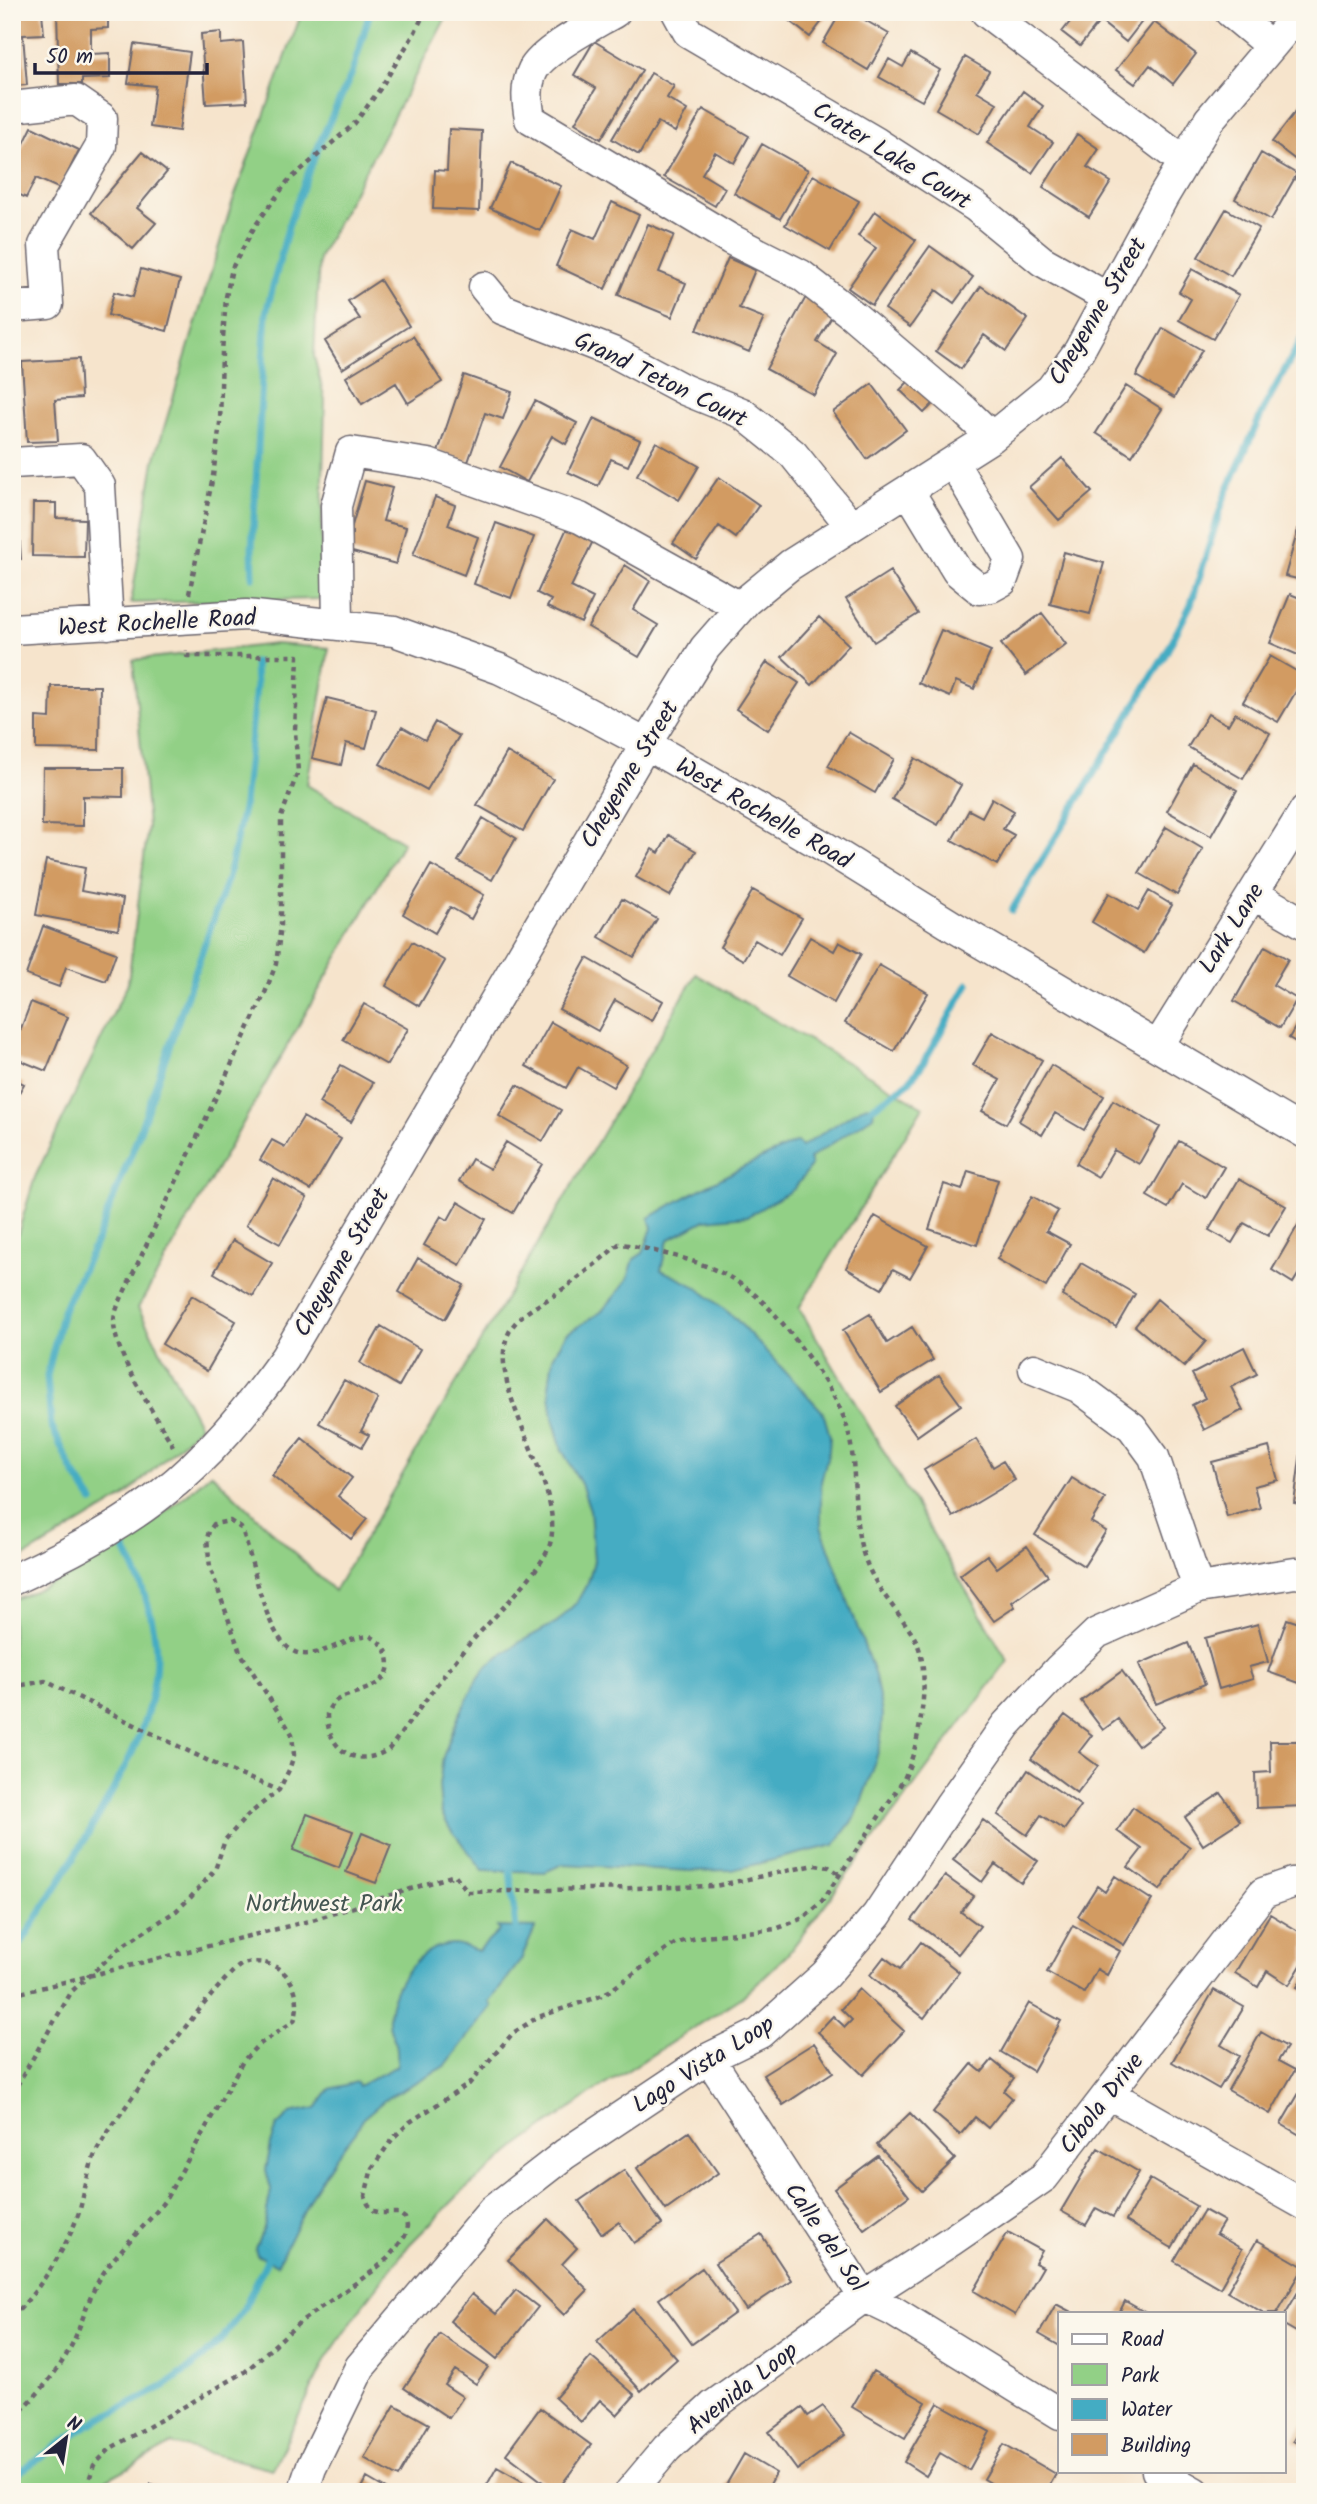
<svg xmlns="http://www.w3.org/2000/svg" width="1317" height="2504" font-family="Kalam,sans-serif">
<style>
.green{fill:#92d086;stroke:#5a7960;stroke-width:2}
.water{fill:#44acc3;stroke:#33677f;stroke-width:2}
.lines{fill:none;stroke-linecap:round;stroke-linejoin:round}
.stream{stroke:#44acc3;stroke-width:7}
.building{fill:#d29b62}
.minor-casing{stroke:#6c666e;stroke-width:33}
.path{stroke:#6c666e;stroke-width:4.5;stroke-dasharray:5 5;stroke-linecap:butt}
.minor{stroke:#fff;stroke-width:30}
.labels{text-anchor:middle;stroke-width:5;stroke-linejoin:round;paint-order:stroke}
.street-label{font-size:24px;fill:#22223b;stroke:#fbf7ec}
.park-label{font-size:24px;fill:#445652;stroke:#fbf7ec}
</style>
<rect width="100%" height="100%" fill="#fbf7ec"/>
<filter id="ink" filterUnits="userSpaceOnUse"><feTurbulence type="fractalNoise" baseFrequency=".0143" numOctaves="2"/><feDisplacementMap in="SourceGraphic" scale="14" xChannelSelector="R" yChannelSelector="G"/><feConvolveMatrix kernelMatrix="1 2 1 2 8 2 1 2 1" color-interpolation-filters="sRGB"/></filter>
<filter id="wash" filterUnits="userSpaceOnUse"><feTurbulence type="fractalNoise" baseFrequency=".00686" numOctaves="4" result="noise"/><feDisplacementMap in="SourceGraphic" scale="28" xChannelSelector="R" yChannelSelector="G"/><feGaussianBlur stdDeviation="1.57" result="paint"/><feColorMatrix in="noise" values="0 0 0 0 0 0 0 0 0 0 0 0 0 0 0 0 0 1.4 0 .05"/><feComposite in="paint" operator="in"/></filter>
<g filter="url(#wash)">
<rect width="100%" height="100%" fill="#f6e4cc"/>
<!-- green -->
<path class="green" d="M302 12H449L319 258 314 356 325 400 320 599 131 603 154 461 231 206Z
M275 644 329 648 307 785 403 842 138 1308 200 1426 124 1497 14 1563 12 1507V1253L35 1177 128 983 148 826 133 660Z
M696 974 923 1107 799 1308 1008 1661 787 1955 741 1998 589 2095 521 2144 462 2192 410 2244 365 2302 326 2359 273 2469 172 2444 106 2480 104 2492H12V1600C86 1572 153 1527 211 1473L334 1591Z"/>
<!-- water -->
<path class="water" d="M866 1105 874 1108 873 1116 809 1159 811 1166 794 1189 748 1216 705 1220 668 1240 661 1270 695 1286 734 1317 823 1412 830 1436 829 1450 821 1482V1526L875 1676 882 1714 881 1740 874 1767 856 1816 834 1845 732 1870 691 1871 563 1864 545 1872 483 1870 449 1827 441 1812 439 1785 443 1757 457 1720 475 1683 488 1665 518 1643 557 1622 577 1602 588 1582 594 1561 590 1510 581 1484 562 1450 553 1418 549 1386 553 1357 566 1334 601 1312 615 1296 628 1278 634 1259 643 1253 652 1228 649 1218C697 1189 746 1165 797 1142L801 1147Z
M497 1927 535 1928 521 1960 489 2003 492 2006 445 2066 387 2098 362 2119 357 2130 336 2157 313 2192 277 2265 257 2255 255 2247 264 2228 271 2189 266 2170 271 2144 277 2126 290 2113 316 2108 330 2089 357 2082 359 2086 397 2066C397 2059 398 2051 396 2044 394 2038 390 2031 389 2024 387 1990 416 1946 452 1944 461 1944 470 1948 478 1951L499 1931Z"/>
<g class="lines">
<!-- stream -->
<path class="stream" d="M253 577 252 549 266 313 290 220 321 140 352 73 370 12
M1012 910 1165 655 1191 604 1224 498 1265 406 1305 333
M866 1112 907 1084 922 1065 968 984
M93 1502 72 1470 51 1425 47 1376 63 1310 96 1242 137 1139 228 877 244 804 256 686 255 662
M513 1864 510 1871 516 1928 514 1935
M12 1958C39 1915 65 1873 91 1829 122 1775 155 1721 156 1656 156 1617 141 1583 125 1549
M12 2480 19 2472 86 2426 165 2386 194 2365 221 2340 243 2310 271 2252"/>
</g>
<g id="blocks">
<!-- building -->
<path class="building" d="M42 12 44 34 23 35 27 85 12 86V14Z
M57 12H108V28L91 29V54L110 53V78L82 79V84H59Z
M541 12H562L559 20Z
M778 12H829L810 37Z
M841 12H867L863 19 889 34 868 70 823 43Z
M1078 12H1143L1147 15 1126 42 1100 21 1080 46 1062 32Z
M1154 22 1196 54 1173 84 1150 65 1135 84 1116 70Z
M221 32V44L243 42 247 102 206 104 201 34Z
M594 41 642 70 601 139 575 123 596 88 574 75Z
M134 44 190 52 179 131 150 127 155 86 128 83Z
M911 53 940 70 922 101 879 77 889 59 903 67Z
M965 57 989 71 977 91 997 103 979 134 936 109Z
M651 73 674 86 667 98 687 110 675 132 658 122 639 155 612 139Z
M1023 91 1043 106 1030 127 1053 142 1032 173 987 143Z
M1305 99V167L1272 142Z
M703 109 749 136 734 163 715 152 702 174 725 188 715 206 664 177Z
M32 127 79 150 60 189 36 178 26 198 12 191V168Z
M449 129 482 131 479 211 433 209 435 170 447 171Z
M1077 134 1099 149 1087 167 1111 182 1089 217 1043 187Z
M762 144 808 170 780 219 734 193Z
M142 152 167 172 137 208 156 223 133 249 91 213Z
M1261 153 1297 174 1271 220 1235 199Z
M511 163 561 186 540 231 490 208Z
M813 175 859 201 830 251 785 225Z
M612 202 639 215 605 289 556 266 572 229 595 239Z
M1226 209 1259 228 1231 276 1198 257Z
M875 211 916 240 872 305 848 288 876 248 858 236Z
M648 224 674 235 659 272 686 283 672 317 618 295Z
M930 246 973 277 954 303 936 290 910 327 885 309Z
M728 258 755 270 739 308 764 318 749 352 697 330Z
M141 269 180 280 167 331 108 315 114 292 133 297Z
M1192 269 1239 295 1213 339 1179 320 1191 299 1179 292Z
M380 280 409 326 342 369 325 341 360 319 348 301Z
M981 286 1028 319 1006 351 984 335 961 369 936 351Z
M806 297 834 313 817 342 837 354 814 395 766 369Z
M1163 328 1202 350 1174 398 1136 376Z
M413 336 442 382 408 403 396 383 362 404 346 377Z
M79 359 81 398 55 400 58 441 27 442 22 362Z
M464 375 512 392 503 419 485 413 468 462 438 452Z
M911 379 934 403 924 413 900 390Z
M872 384 906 430 867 459 833 412Z
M1126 386 1162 409 1132 456 1096 433Z
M535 401 577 423 566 444 552 436 527 482 500 467Z
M594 418 640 440 628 466 611 459 598 486 568 472Z
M656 442 699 466 679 500 637 475Z
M1062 458 1092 492 1059 520 1029 487Z
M719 477 759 505 736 538 719 526 696 559 673 543Z
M365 481 392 488 383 521 406 527 396 564 345 550Z
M435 497 455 505 448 525 478 537 464 575 413 555Z
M33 503H56V518L85 519 84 557 32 556Z
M18 518 21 559 12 560V519Z
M496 523 534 537 511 598 474 584Z
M1299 526 1305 528V581L1285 576Z
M567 528 593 541 571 587 593 598 581 623 547 607 551 600 537 593Z
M1064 552 1104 563 1090 614 1050 604Z
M625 565 650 581 633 610 658 625 639 657 588 627Z
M890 571 918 614 874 642 846 599Z
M1290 594 1305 600V658L1270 643Z
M1042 613 1066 644 1026 675 1001 644Z
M819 617 849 645 812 685 782 657Z
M941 630 991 651 974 689 956 681 950 697 918 683Z
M1270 656 1305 676 1278 722 1243 702Z
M767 662 799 683 768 730 736 709Z
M51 686H100L99 750 36 749V717L50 718Z
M327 698 376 710 366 748 346 743 341 765 312 758Z
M1235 713 1270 733 1243 779 1188 747 1208 714 1228 725Z
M435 722 459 736 427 790 380 764 402 727 425 740Z
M848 732 894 759 875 793 828 766Z
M507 752 553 779 523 831 477 805Z
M915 758 961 785 938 825 892 799Z
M1193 764 1237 790 1211 836 1167 811Z
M43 768H123V797L83 796V826L42 825Z
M992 798 1014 811 1003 829 1014 835 997 865 952 840 969 810 982 817Z
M483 818 516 838 492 880 458 861Z
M1166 827 1203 849 1177 895 1139 873Z
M669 835 696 851 670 896 636 877 652 849 659 853Z
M46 860 85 868 81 891 123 899 118 930 36 915Z
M431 865 484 895 471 919 450 907 435 933 403 914Z
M753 890 802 918 780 955 755 940 743 960 720 947Z
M1149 891 1172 905 1144 953 1092 922 1109 893 1138 910Z
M622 899 657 919 634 957 599 937Z
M43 926 116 953 106 981 66 967 59 987 26 975Z
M810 937 834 951 839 942 861 954 834 1003 787 976Z
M412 942 445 961 419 1006 386 986Z
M1265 946 1288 959 1273 985 1297 999 1280 1028 1234 1001Z
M587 958 663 1001 652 1021 615 1000 598 1031 559 1009Z
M879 965 928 993 894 1051 845 1023Z
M31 1002 68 1017 46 1071 12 1057V1028L20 1031Z
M364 1004 408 1029 387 1065 343 1040Z
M1305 1010V1047L1289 1038Z
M551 1022 626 1065 613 1087 578 1067 566 1088 526 1066Z
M992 1032 1042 1060 1006 1124 982 1111 1000 1080 973 1065Z
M341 1065 373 1083 351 1122 319 1103Z
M1051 1065 1104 1096 1084 1130 1055 1113 1042 1135 1019 1121Z
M12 1078 24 1084 12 1105Z
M517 1085 561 1110 543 1141 499 1116Z
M1113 1100 1160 1127 1139 1164 1114 1150 1098 1177 1076 1164Z
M303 1117 341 1139 311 1190 260 1160 272 1140 285 1147Z
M1179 1141 1224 1167 1206 1198 1182 1184 1168 1208 1147 1196Z
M506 1142 542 1164 513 1213 459 1181 472 1159 490 1169Z
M968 1171 998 1180 977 1245 929 1229 944 1184 962 1190Z
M273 1178 307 1198 280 1244 246 1225Z
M1239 1179 1286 1206 1268 1236 1244 1223 1232 1243 1209 1230Z
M1032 1196 1058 1211 1046 1231 1070 1244 1046 1287 997 1259Z
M458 1202 486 1219 460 1265 424 1245 441 1216 448 1220Z
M1305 1213V1263L1293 1283 1272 1270Z
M875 1216 928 1246 910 1278 893 1269 882 1289 846 1268Z
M233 1240 272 1263 253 1296 214 1273Z
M418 1258 464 1285 445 1319 399 1292Z
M1081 1263 1135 1294 1116 1327 1062 1296Z
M192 1295 236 1321 207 1371 162 1344Z
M1157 1299 1206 1341 1184 1367 1135 1326Z
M870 1314 887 1343 912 1327 933 1360 881 1392 843 1330Z
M381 1326 420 1349 399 1386 360 1363Z
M1244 1347 1257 1374 1231 1387 1243 1410 1204 1430 1192 1405 1205 1398 1192 1374Z
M939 1375 961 1405 917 1436 895 1406Z
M344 1380 378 1399 361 1431 369 1435 362 1447 319 1423Z
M1303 1437H1305V1505L1294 1503Z
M302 1438 352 1478 338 1496 367 1519 351 1539 272 1475Z
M976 1439 993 1467 1003 1461 1015 1480 953 1517 924 1470Z
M1269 1447 1278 1480 1254 1486 1260 1508 1227 1517 1212 1462Z
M1072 1478 1105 1499 1091 1522 1106 1531 1084 1566 1035 1535Z
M1027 1546 1048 1576 1012 1602 1015 1607 994 1621 960 1575 987 1555 997 1568Z
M1287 1619 1305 1625V1685L1268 1672Z
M1258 1624 1268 1662 1249 1667 1253 1679 1219 1689 1205 1638Z
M1188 1643 1205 1684 1156 1704 1139 1664Z
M1122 1671 1163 1727 1138 1746 1118 1719 1103 1730 1081 1701Z
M1065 1715 1092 1735 1079 1752 1098 1766 1077 1793 1031 1759Z
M1270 1741H1301L1304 1806 1256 1808 1255 1773 1271 1772Z
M1028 1770 1081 1806 1064 1830 1041 1815 1027 1835 998 1815Z
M1221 1793 1240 1821 1203 1845 1185 1817Z
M1133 1807 1190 1847 1160 1890 1128 1867 1142 1849 1117 1831Z
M307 1814 353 1831 339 1868 293 1850Z
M983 1820 1038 1861 1021 1883 995 1864 982 1882 953 1860Z
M362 1833 391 1845 376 1883 346 1872Z
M945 1876 973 1896 961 1912 980 1926 958 1954 912 1920Z
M1115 1876 1152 1900 1124 1945 1078 1916 1097 1886 1105 1892Z
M1270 1914 1305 1935V1959L1289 1985 1267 1971 1258 1987 1235 1973Z
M1073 1925 1120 1951 1107 1975 1097 1969 1084 1993 1047 1972Z
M921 1942 959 1972 924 2018 870 1975 884 1957 900 1969Z
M1305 1975V1991L1297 1987Z
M859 1989 904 2031 863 2075 818 2032 833 2016 845 2027 852 2020 841 2009Z
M1214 1990 1244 2007 1221 2045 1239 2056 1219 2089 1172 2062Z
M1029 2003 1061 2021 1033 2071 1001 2052Z
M1261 2032 1287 2047 1278 2061 1295 2070 1270 2114 1228 2090Z
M814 2043 833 2072 783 2105 763 2075Z
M992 2060 1014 2078 1004 2091 1012 2098 988 2128 975 2117 960 2135 933 2112 972 2064 982 2072Z
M1305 2083V2138L1281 2124Z
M910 2113 955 2159 922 2191 877 2145Z
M689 2132 718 2173 666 2210 637 2168Z
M1098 2148 1139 2172 1113 2217 1096 2208 1086 2225 1061 2211Z
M878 2156 909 2196 864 2229 834 2189Z
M624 2170 662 2224 634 2243 619 2222 602 2234 579 2201Z
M1150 2179 1196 2206 1172 2248 1126 2221Z
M1204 2210 1224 2221 1216 2234 1242 2249 1220 2288 1174 2261Z
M548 2219 577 2248 562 2264 588 2290 564 2315 508 2260Z
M1008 2232 1042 2251 1035 2263 1043 2267 1015 2315 974 2291Z
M761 2234 791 2280 746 2310 715 2263Z
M1257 2240 1304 2267 1277 2313H1264L1227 2292Z
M702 2268 735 2313 692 2344 659 2299Z
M1305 2280V2337L1284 2325V2316Z
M516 2290 538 2307 497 2359 450 2321 472 2294 496 2314Z
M1125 2301 1146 2313H1119Z
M1056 2304 1073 2313H1060V2346L1039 2334Z
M633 2309 677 2359 641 2391 597 2342Z
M440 2334 488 2367 476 2384 455 2370 445 2385 463 2397 449 2418 404 2388Z
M591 2357 635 2395 617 2415 600 2400 581 2422 555 2398Z
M873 2371 926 2402 905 2438 852 2407Z
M938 2403 990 2432 969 2470 940 2453 926 2476 904 2462Z
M395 2405 429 2424 398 2477 364 2458Z
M823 2406 845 2435 797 2470 769 2432 802 2407 808 2416Z
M540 2408 591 2445 556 2492 506 2454Z
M1305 2420V2448L1293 2441Z
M1004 2444 1056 2474 1046 2492H1006L984 2479Z
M744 2454 776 2473 766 2492H722Z
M497 2467 541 2492H483Z
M367 2478 391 2492H360Z
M151 2484 179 2491V2492H149Z"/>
</g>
</g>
<g filter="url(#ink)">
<use href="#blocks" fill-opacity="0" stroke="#6c666e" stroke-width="2"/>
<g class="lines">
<!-- minor casing -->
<g class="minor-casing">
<path id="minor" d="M615 12C595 24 543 50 533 70 525 86 527 102 530 119L730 239 801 275 854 316 964 410 992 437
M677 12 688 32 877 143 976 207 1042 261 1108 298
M986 12 1184 162
M1230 12 1271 46
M12 107 76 100 102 118 101 146 44 245 48 304 12 307
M484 287 502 309 615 353 685 390 742 413 793 454 851 526
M12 463 81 459 100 486 108 624
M908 490 957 571 979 589 991 587 1002 581 1010 559 953 462
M338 623 336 506 351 452 428 464 580 518 740 607
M12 629 246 615 394 631 500 669 558 697 646 744 825 847 954 927 1305 1133
M1253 894 1305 924
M1158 1046 1305 810
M1034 1369 1078 1387 1132 1427 1154 1457 1198 1588
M12 1580C63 1557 116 1530 160 1495 209 1457 249 1408 285 1358L646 744 705 648 746 601 790 565 992 437 1051 389 1079 351 1163 197 1209 120 1300 12
M709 2058 864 2297 893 2311 1060 2414
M1109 2094 1305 2205
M1157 2471 1194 2492
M303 2492 311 2468 360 2367 493 2210 565 2154 709 2058 760 2033 825 1975 877 1915 949 1806 1006 1725 1058 1670 1097 1633 1198 1588 1295 1573 1305 1574
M630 2492 667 2448 713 2406 864 2297 951 2241 1044 2177 1263 1893 1292 1883 1305 1882"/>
</g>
<!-- path -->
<path class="path" d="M189 594 213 476 220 423 222 352 226 297 232 268 255 226 287 182 355 123 380 89 414 34 425 12
M173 1446C156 1416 114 1355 114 1322 114 1315 117 1307 120 1301L265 993 276 964 281 925V817L298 772 295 731 298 656H187V650
M12 1687 45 1681 225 1769 279 1790
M12 1995 309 1921 455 1875 468 1892 715 1886 815 1865 829 1867 841 1875
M12 2094 72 1991 122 1946 176 1911 191 1897 215 1870 225 1840 248 1815 279 1790 289 1770 294 1755 292 1734 240 1652 210 1567 207 1539 209 1531 214 1524 230 1521 241 1528C254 1556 265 1652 303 1654 324 1656 346 1637 370 1636 379 1641 386 1646 388 1657 395 1688 355 1690 337 1700 332 1703 329 1708 327 1714 327 1750 357 1770 389 1749 414 1717 437 1683 463 1651 484 1626 542 1572 550 1544 568 1479 469 1372 517 1321 529 1308 546 1302 560 1291 581 1277 600 1260 619 1244 634 1245 650 1250 666 1254 740 1271 768 1300 810 1360 826 1383 843 1407 849 1435 858 1475 851 1518 864 1556 876 1591 896 1607 914 1637 934 1670 919 1749 903 1781L822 1901 803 1918 776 1929 705 1936 676 1943 611 1990 598 1997 538 2017 513 2033 469 2084 410 2122 393 2138 372 2168 365 2196 368 2204 374 2211 382 2213H398L405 2218 407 2226 405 2236 388 2258 373 2271 300 2322 245 2372 111 2448 94 2465 85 2492
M12 2317C39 2291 69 2245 80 2209 85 2190 88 2170 96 2152 107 2128 225 1969 243 1964 280 1954 306 1987 294 2021L257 2046 243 2061 167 2197C147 2227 117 2249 99 2280 88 2299 83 2320 74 2340 61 2370 35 2397 12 2420"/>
<!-- minor -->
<use href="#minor" class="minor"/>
</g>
</g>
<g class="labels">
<!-- street labels -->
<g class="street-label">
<text transform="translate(892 155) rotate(32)" y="8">Crater Lake Court</text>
<text transform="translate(1097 311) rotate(-59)" y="8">Cheyenne Street</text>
<text transform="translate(661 379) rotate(26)" y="8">Grand Teton Court</text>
<text transform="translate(157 622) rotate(-3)" y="8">West Rochelle Road</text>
<text transform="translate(629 774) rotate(-59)" y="8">Cheyenne Street</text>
<text transform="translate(764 813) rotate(30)" y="8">West Rochelle Road</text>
<text transform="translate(1231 928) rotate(-58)" y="8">Lark Lane</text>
<text transform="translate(341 1262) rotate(-60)" y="8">Cheyenne Street</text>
<text transform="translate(703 2064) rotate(-32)" y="8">Lago Vista Loop</text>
<text transform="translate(1101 2103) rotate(-52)" y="8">Cibola Drive</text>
<text transform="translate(826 2237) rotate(56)" y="8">Calle del Sol</text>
<text transform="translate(742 2388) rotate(-38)" y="8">Avenida Loop</text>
</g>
<!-- park labels -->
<g class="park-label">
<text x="324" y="1911">Northwest Park</text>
</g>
</g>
<!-- margin -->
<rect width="1317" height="2504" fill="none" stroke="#fbf7ec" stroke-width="42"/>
<!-- legend -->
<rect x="1058" y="2312" width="228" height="161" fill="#fbf7ec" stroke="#a4a2a5" stroke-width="2"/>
<rect x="1072" y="2334" width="35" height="10" fill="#ffffff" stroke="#a4a2a5" stroke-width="2"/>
<text x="1121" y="2346" font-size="21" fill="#22223b">Road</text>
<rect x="1072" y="2364" width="35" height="21" fill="#92d086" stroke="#a4a2a5" stroke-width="2"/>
<text x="1121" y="2382" font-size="21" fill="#22223b">Park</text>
<rect x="1072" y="2399" width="35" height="21" fill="#44acc3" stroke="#a4a2a5" stroke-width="2"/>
<text x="1121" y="2416" font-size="21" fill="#22223b">Water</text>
<rect x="1072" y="2434" width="35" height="21" fill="#d29b62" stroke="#a4a2a5" stroke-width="2"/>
<text x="1121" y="2452" font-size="21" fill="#22223b">Building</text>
<!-- north arrow -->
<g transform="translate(66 2438) rotate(30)" stroke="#fbf7ec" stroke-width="5" paint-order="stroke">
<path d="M0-5L12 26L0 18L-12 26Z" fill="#22223b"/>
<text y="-10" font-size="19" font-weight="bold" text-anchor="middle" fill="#22223b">N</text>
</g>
<!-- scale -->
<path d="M35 63v10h172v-10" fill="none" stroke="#22223b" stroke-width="3.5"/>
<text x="46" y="63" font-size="21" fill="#22223b" stroke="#fbf7ec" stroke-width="5" paint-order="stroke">50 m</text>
</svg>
